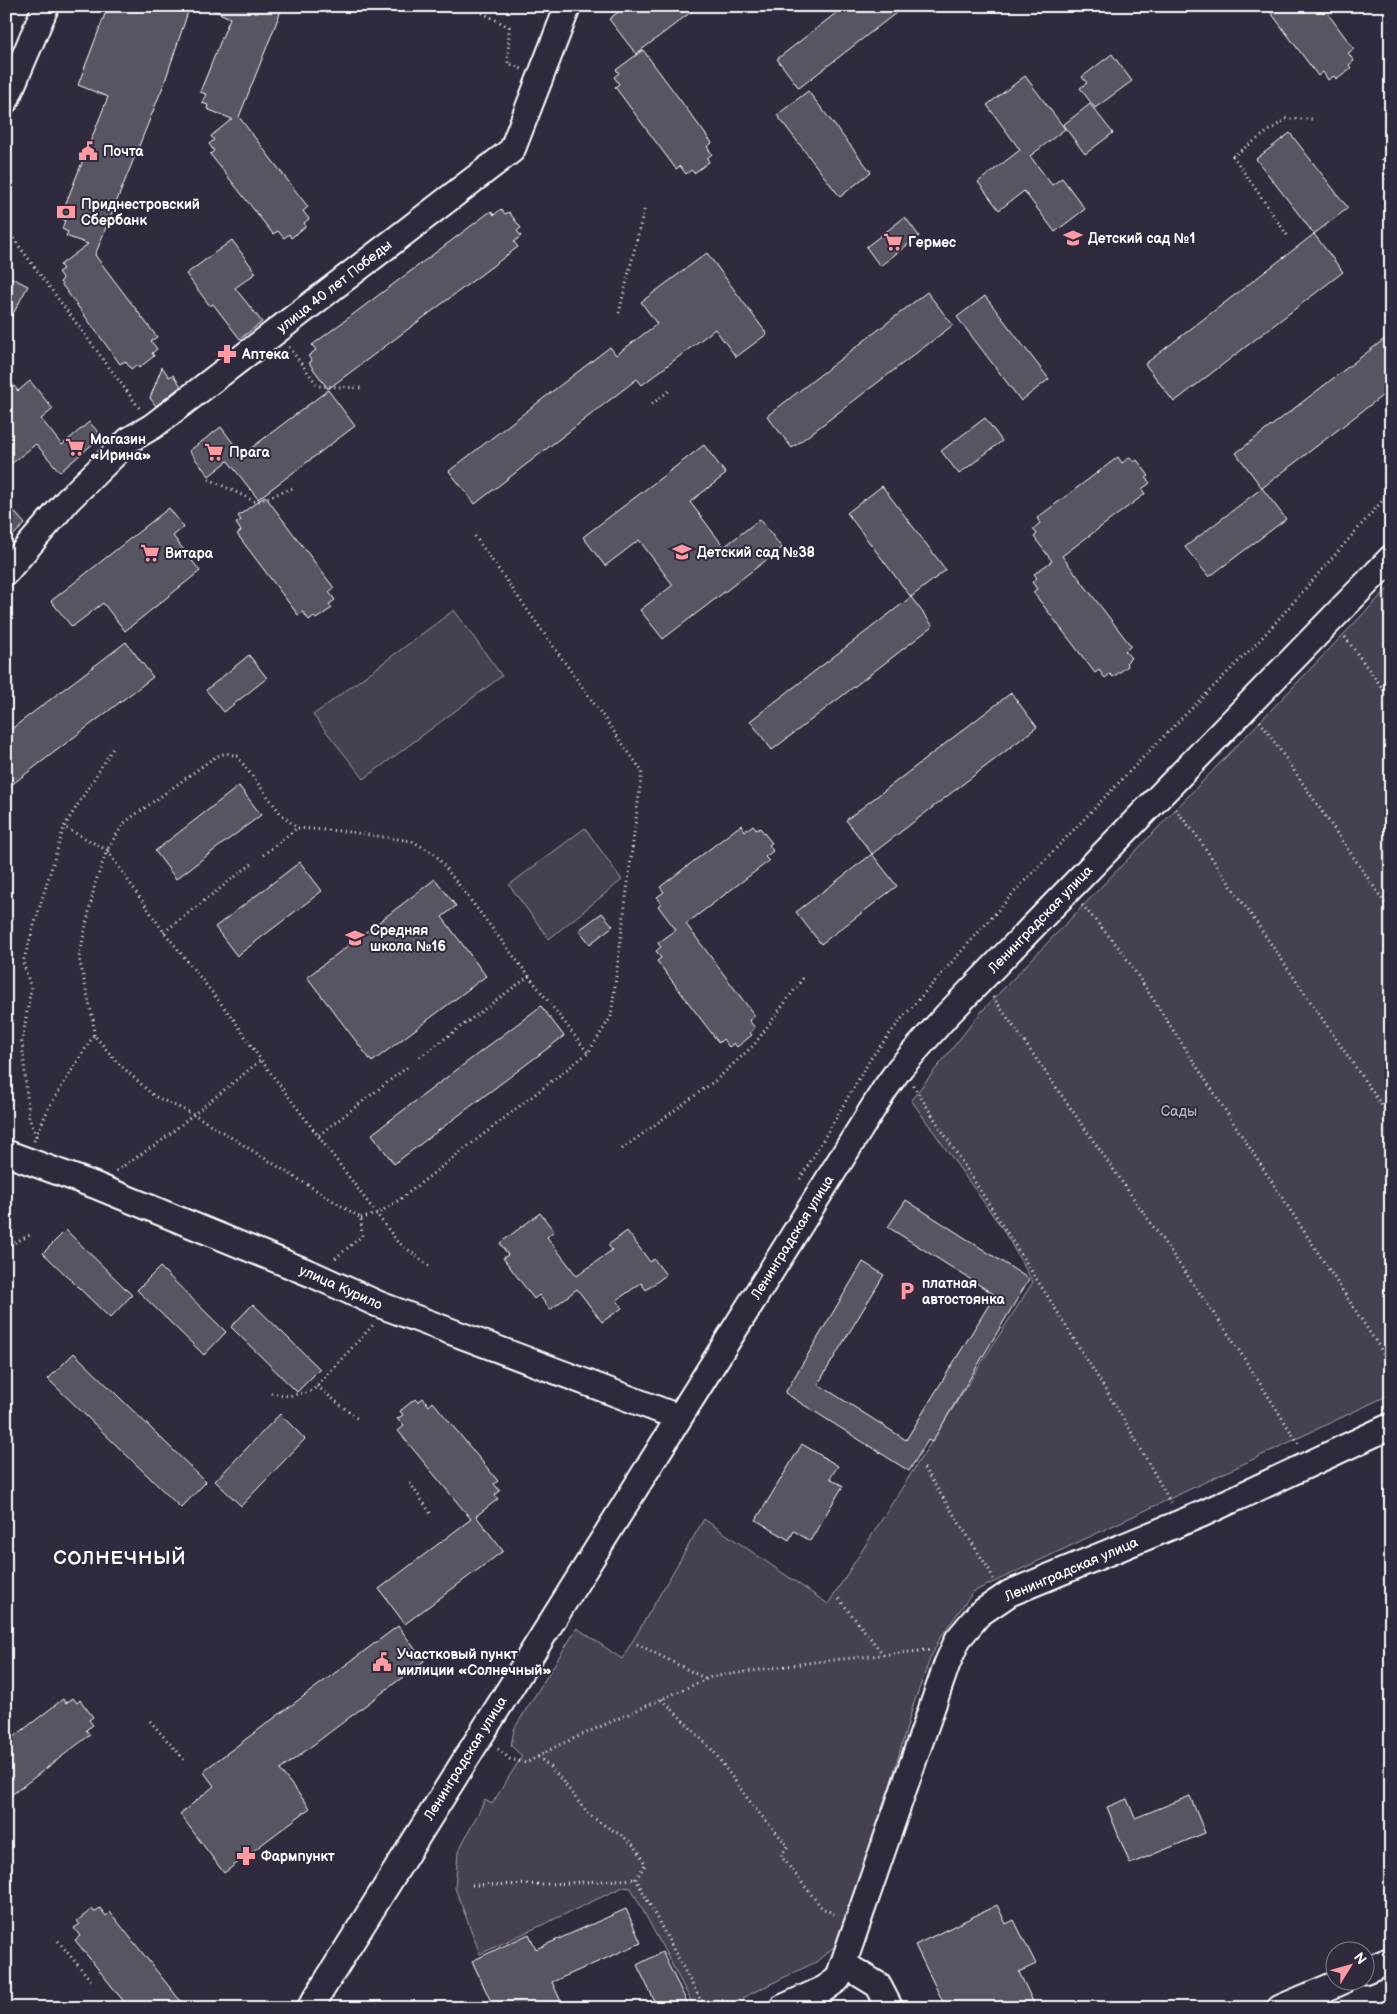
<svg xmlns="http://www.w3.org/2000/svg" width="1397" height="2014" font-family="'Balsamiq Sans',sans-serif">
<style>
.green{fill:#464152;stroke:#a2a0a8}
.building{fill:#595564;stroke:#fff}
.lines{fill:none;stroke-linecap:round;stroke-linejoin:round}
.minor-casing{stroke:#fff;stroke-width:29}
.path{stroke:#fff;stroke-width:3;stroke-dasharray:1 4;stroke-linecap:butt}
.minor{stroke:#2f2a3d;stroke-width:25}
.labels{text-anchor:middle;stroke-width:4;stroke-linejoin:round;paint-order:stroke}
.poi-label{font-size:14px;font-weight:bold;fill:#fff;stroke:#2f2a3d;text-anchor:start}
.street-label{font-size:14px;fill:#fff;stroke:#2f2a3d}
.park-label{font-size:14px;fill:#b5b3ba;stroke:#2f2a3d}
.district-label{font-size:19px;font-weight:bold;letter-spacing:1px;fill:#fff;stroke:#2f2a3d}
</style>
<rect width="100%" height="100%" fill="#2f2a3d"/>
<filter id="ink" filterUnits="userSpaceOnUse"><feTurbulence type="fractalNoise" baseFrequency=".02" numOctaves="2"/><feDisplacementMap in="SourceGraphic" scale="10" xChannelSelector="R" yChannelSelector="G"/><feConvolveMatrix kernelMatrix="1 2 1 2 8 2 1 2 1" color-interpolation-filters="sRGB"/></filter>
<g filter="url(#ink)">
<!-- green -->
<path class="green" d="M1391 585V1394L973 1592 940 1638 930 1659 913 1706 848 1932 841 1941 816 1962 721 2008H695L631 1888 623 1887 480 1954 455 1888 458 1852 485 1800 492 1804 522 1756 511 1746 514 1729 577 1628 622 1659 704 1519 828 1604 1033 1282 1002 1228 911 1100 982 1011Z
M454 610 502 676 364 779 313 715Z
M585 828 622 880 549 939 509 885Z"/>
<!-- building -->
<path class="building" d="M108 6H190L164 84 95 255 157 337 151 341 157 349 152 353 154 356 139 368 136 365 131 369 125 361 120 364 60 282 63 279 58 272 63 269 60 265 88 244 66 236 68 232 62 229 65 220 60 218 108 97 78 85Z
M204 6H283L239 117 308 207 303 211 309 219 304 223 306 226 291 238 289 234 284 238 278 231 273 234 210 154 214 151 209 144 214 140 211 136 232 119 207 109 208 105 202 103 206 94 200 92 230 18Z
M626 6H699L636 54 609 19Z
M845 6H905L799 88 777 59Z
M1266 6H1322L1354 49 1348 53 1354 61 1349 65 1351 68 1336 79 1334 76 1328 80 1323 72 1318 76Z
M643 50 712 143 707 147 712 154 707 158 709 162 694 173 691 170 686 174 680 166 676 169 615 87 619 84 614 77 619 73 616 70Z
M1112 54 1132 81 1095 108 1080 88 1087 83 1082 77Z
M1025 76 1065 129 1030 156 1052 185 1062 178 1085 209 1055 232 1024 191 999 210 978 182 1020 150 987 105Z
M808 91 871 172 840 197 777 115Z
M1090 104 1113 133 1085 154 1063 125Z
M1290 133 1348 208 1314 234 1256 159Z
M501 209 505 214 509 212 521 228 517 231 521 236 514 242 518 247 328 389 309 363 312 361 308 356 316 350 312 345 491 211 494 215Z
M905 217 919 236 880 266 866 247Z
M1314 234 1343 272 1174 402 1145 364Z
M232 240 256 273 235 288 262 322 240 339 213 304 210 306 186 274Z
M707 253 767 334 736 357 715 329 642 385 637 379 475 504 449 471 610 347 616 355 657 324 641 302Z
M6 275 28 286 6 327Z
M927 292 953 325 792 448 767 416Z
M985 296 1049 379 1021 401 957 317Z
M1391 334V389L1262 488 1236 453Z
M162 367 169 377 173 375 181 386 156 406 150 398Z
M6 376 18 391 30 381 53 409 41 419 62 445 89 422 102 436 60 472 36 444 6 468Z
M328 390 355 426 258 499 228 461 209 476 189 451 221 427 242 455Z
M985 418 1002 441 959 474 941 451Z
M704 445 726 474 690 502 724 547 760 519 782 548 663 639 640 610 673 585 639 540 605 566 583 537Z
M1118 457 1122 463 1130 457 1134 462 1137 460 1149 476 1146 478 1150 483 1142 489 1145 494 1062 556 1131 646 1125 651 1131 658 1126 663 1128 666 1113 677 1110 674 1105 678 1099 670 1095 673 1033 592 1037 589 1032 582 1037 578 1034 574 1052 561 1034 537 1037 534 1033 529 1040 523 1037 518Z
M882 486 946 570 911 597 847 513Z
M1262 488 1286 519 1209 577 1185 547Z
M265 496 334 588 329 592 335 600 329 604 332 608 316 619 314 616 309 620 303 612 298 615 237 534 241 531 236 523 241 520 238 516Z
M6 502 25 524 6 542Z
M169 508 184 527 173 536 200 571 125 631 103 603 72 627 51 601Z
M911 597 933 626 772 750 750 721Z
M126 642 153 677 6 789V733Z
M249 655 267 678 224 712 206 690Z
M1011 693 1037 727 872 854 846 820Z
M239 786 261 815 176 879 155 851Z
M741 825 745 831 753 825 757 830 760 828 772 843 769 845 773 851 765 857 769 861 686 924 755 1016 749 1020 755 1028 750 1032 752 1035 737 1047 734 1043 729 1047 723 1039 719 1043 657 961 661 958 656 951 661 947 658 943 676 930 658 906 661 903 657 897 664 892 660 887Z
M872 854 897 886 821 944 796 912Z
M300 862 322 891 237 956 215 927Z
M435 879 456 906 442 917 486 976 372 1062 307 977Z
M602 913 613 926 590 944 579 930Z
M541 1006 564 1036 394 1164 372 1134Z
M906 1200 1029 1279 932 1442 928 1440 909 1471 785 1393 863 1262 884 1275 818 1384 906 1440 995 1295 888 1227Z
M540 1213 554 1231 547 1237 577 1276 612 1250 608 1245 627 1231 650 1262 654 1259 666 1275 646 1290 641 1283 617 1300 622 1308 602 1322 577 1289 550 1310 539 1295 534 1299 503 1258 508 1255 500 1243Z
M66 1230 132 1295 110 1318 43 1253Z
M160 1267 226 1332 204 1355 137 1290Z
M253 1304 320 1369 297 1392 231 1327Z
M74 1353 206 1482 181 1508 48 1379Z
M423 1398 429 1406 433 1402 498 1481 494 1484 500 1491 495 1495 498 1499 476 1516 503 1551 405 1624 379 1589 471 1519 398 1431 404 1426 397 1419 403 1415 400 1411 415 1399 418 1402Z
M280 1414 305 1439 241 1506 215 1481Z
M802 1444 838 1466 830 1478 843 1486 810 1541 794 1531 789 1540 756 1520Z
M398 1626 424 1661 280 1770 310 1808 224 1873 180 1814 214 1786 203 1771Z
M73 1698 77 1703 80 1700 93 1717 89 1720 93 1725 86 1730 90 1735 6 1799V1743L63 1699 66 1703Z
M1190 1796 1205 1833 1130 1864 1107 1807 1127 1799 1135 1818Z
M997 1905 1006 1924 1014 1920 1036 1964 1019 1972 1036 2008H946L915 1945Z
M100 1908 106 1916 110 1912 186 2008H129L75 1940 80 1936 74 1928 80 1924 77 1921 92 1909 94 1912Z
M626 1909 641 1943 552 1982 564 2008H494L472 1961 529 1934 536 1949Z
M662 1952 690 2008H658L637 1965Z"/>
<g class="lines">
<!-- minor casing -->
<g class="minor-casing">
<path id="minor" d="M6 100 46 6
M6 572 68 500 129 440 153 426 512 150 568 6
M6 1153 94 1185 314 1275 378 1304 678 1417
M845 1965 878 1985 890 2008
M1364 1971 1391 1960
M310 2008 885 1089 900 1068 947 1015 1391 558
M782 2008 824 1989 838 1979 947 1664 958 1639 979 1614 1010 1593 1202 1514 1391 1426
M1280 2008 1341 1982"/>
</g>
<!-- path -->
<path class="path" d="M476 6 477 10 509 27 508 63 522 69
M1382 159 1391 201
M6 232 10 234 140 409
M1287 235 1233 156 1286 119H1313
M619 313 644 210
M289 347 318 386 362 388
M652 404 669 391
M209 479 256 502 293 488
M1345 637 1391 700
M1260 721 1391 912
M1175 809 1194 832 1391 1119
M263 855 297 828
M1082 905 1121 950 1391 1365
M164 932 254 862
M993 997 1231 1338 1300 1446
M94 1035 93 1020 79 958 95 884 107 850 64 827 113 748
M420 1057 529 976
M913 1085 1053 1305 1129 1428 1172 1505
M319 1135 410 1065
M36 1136 29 1117 22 1042 31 988 23 962 64 827
M34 1141 49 1107 94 1035 117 1062 154 1096 195 1115 361 1218 362 1236 333 1260
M622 1149 716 1080 754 1045 803 978
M116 1171 161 1141 261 1060
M800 1179 871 1058 903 1017 1017 889 1155 745 1261 639 1391 491
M361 1218 377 1214 399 1200 588 1053 611 1017 642 771 474 535
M6 1247 30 1235
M429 1266 397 1241 261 1060 234 1020 161 928 107 850 124 823 215 757 226 753 237 756 281 814 297 828 342 831 412 841 435 854 588 1053
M317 1386 359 1420
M271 1393 288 1396 312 1391 373 1325
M924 1468 990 1571 993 1579
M410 1483 431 1514
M839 1599 883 1654
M637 1644 706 1679
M662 1699 714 1752 753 1806 788 1846 781 1856 822 1908 837 1915
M150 1721 185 1761
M498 1749 510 1759 526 1763 557 1746 711 1677 814 1662 929 1650
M538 1757C559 1772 570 1793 587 1812 608 1833 634 1833 645 1865L636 1879 701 2001 720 2000 757 2008
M472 1885 549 1884 636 1879
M58 1941 93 1983"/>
<!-- minor -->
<use href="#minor" class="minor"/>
</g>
</g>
<!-- icons -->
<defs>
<g id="civic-bare" transform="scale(1.5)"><path d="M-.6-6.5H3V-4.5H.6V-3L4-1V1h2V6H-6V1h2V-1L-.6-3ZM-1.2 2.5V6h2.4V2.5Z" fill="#ff9aa2" stroke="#2f2a3d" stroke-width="2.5" paint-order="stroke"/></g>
<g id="bank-bare" transform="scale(1.5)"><path d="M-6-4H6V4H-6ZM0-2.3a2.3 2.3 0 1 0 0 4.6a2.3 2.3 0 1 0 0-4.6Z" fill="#ff9aa2" stroke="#2f2a3d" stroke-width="2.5" paint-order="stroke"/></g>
<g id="school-bare" transform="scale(1.5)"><path d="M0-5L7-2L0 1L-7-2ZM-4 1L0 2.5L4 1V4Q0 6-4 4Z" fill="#ff9aa2" stroke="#2f2a3d" stroke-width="2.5" paint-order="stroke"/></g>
<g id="supermarket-bare" transform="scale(1.5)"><path d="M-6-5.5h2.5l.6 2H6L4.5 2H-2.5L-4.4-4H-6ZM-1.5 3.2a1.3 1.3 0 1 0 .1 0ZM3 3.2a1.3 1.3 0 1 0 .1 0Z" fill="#ff9aa2" stroke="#2f2a3d" stroke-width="2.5" paint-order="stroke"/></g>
<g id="pharmacy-bare" transform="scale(1.5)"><path d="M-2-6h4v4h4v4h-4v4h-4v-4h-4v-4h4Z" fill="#ff9aa2" stroke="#2f2a3d" stroke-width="2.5" paint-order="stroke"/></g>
<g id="parking-bare" transform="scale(1.5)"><path d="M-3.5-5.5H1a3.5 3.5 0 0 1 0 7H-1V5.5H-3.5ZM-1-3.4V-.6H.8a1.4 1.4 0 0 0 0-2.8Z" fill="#ff9aa2" stroke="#2f2a3d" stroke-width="2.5" paint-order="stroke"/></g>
</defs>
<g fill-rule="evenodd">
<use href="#civic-bare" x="88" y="151"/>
<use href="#bank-bare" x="66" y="212"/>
<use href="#school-bare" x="1073" y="238"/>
<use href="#supermarket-bare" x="893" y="242"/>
<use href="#pharmacy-bare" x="227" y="354"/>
<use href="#supermarket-bare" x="75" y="447"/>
<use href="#supermarket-bare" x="214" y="452"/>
<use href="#school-bare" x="682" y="552"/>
<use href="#supermarket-bare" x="150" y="553"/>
<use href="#school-bare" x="355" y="938"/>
<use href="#parking-bare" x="907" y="1291"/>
<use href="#civic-bare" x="382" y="1662"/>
<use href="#pharmacy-bare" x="246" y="1856"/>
</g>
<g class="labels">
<!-- poi labels -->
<g class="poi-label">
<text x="103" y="156">Почта</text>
<text x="81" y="209">Приднестровский<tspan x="81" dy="16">Сбербанк</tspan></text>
<text x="1088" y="243">Детский сад №1</text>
<text x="908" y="247">Гермес</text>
<text x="242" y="359">Аптека</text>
<text x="90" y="444">Магазин<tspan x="90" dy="16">«Ирина»</tspan></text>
<text x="229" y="457">Прага</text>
<text x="697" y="557">Детский сад №38</text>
<text x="165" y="558">Витара</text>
<text x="370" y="935">Средняя<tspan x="370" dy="16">школа №16</tspan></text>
<text x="922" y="1288">платная<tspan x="922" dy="16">автостоянка</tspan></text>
<text x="397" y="1659">Участковый пункт<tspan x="397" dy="16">милиции «Солнечный»</tspan></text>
<text x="261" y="1861">Фармпункт</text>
</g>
<!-- street labels -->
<g class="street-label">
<text transform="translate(334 286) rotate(-38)" y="5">улица 40 лет Победы</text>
<text transform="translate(1040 919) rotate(-46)" y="5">Ленинградская улица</text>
<text transform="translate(792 1237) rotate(-58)" y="5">Ленинградская улица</text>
<text transform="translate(341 1287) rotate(24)" y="5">улица Курило</text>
<text transform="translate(1071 1569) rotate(-23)" y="5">Ленинградская улица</text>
<text transform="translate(465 1758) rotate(-58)" y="5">Ленинградская улица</text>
</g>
<!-- park labels -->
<g class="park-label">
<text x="1179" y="1116">Сады</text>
</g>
<!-- district labels -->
<g class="district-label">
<text x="120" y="1564">СОЛНЕЧНЫЙ</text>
</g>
</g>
<!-- margin -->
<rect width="1397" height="2014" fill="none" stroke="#2f2a3d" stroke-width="25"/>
<rect x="12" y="12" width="1372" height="1989" fill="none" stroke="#fff" stroke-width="2" filter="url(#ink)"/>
<!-- north arrow -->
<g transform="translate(1350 1966) rotate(53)"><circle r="24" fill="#2f2a3d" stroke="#827f8b"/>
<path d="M0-4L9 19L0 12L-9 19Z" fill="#ff9aa2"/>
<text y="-8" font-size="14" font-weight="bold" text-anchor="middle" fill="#ffffff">N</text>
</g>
</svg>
